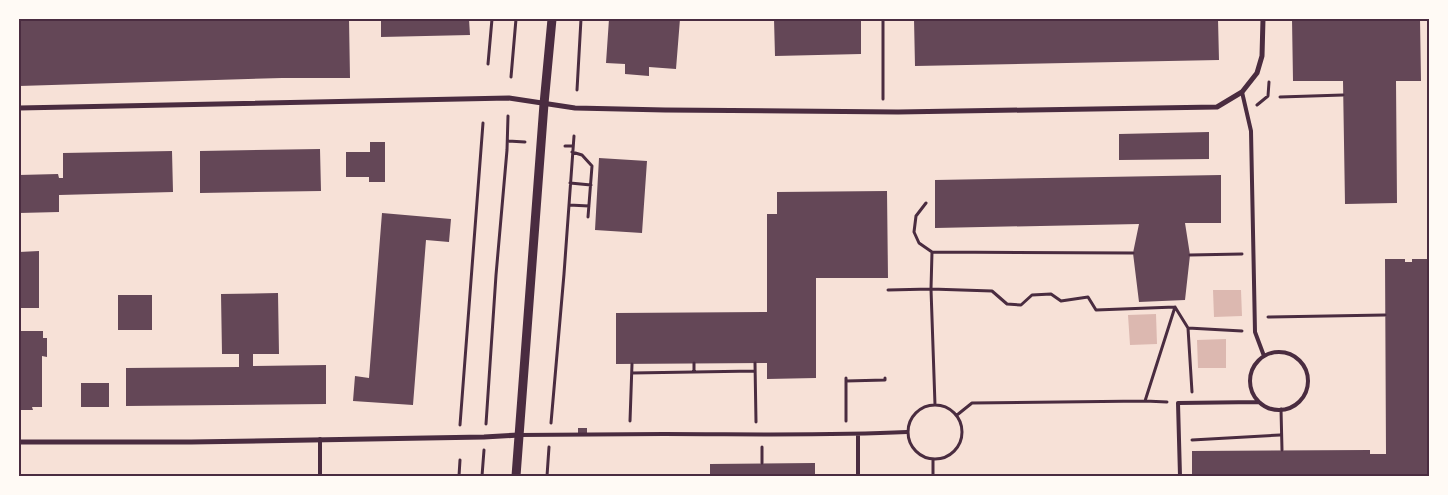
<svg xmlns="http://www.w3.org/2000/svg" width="1448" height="495" font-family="'PT Sans Narrow',sans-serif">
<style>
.water{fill:#dcb8b0}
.building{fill:#644757}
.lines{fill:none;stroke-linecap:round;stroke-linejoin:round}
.path{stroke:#4a2c40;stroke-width:3}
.service{stroke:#4a2c40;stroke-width:4}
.minor{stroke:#4a2c40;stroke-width:5}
.tertiary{stroke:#4a2c40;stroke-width:9}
.neatline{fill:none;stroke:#4a2c40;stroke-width:2}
</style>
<rect width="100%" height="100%" fill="#f7e1d7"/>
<!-- water -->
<path class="water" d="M1213 290H1241L1242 316 1214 317Z
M1156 314 1157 344 1130 345 1128 315Z
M1226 339V368H1198L1197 340Z"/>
<!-- building -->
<path class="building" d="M19 19H349L350 78H282L19 86Z
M381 19H469L470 35 381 37Z
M609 19H680L676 69 649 67V76L625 74V64L606 63Z
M774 19H861V54L775 56Z
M914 19H1218L1219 60 915 66Z
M1292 19H1420L1421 81H1396L1397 203 1345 204 1343 81H1293Z
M1209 132V159L1119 160V134Z
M370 142H385V182H369V177H346V152H370Z
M320 149 321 191 200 193V151Z
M172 151 173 192 59 195V212L19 213V175L58 174 59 178H63V153Z
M599 158 647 161 642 233 595 230Z
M1221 175V223H1185L1190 255 1185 300 1139 302 1133 253 1139 224 935 228V180Z
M887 191 888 278H816V378L767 379V363L616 364V313L767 312V214H777V192Z
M382 213 451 219 449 242 426 240 413 405 353 401 355 376 369 378Z
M39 251V308H19V252Z
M1385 259H1405V262H1412V259H1429V476H1192V451L1370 450V454H1386Z
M278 293 279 354H253V366L326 365V404L126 406V368L239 367V354H222L221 294Z
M118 295H152V330H118Z
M19 331H43V338H47V357L42 356V407H32L33 410H19Z
M81 383H109V407H81Z
M578 428H587V433H578Z
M815 463V476H710V464Z"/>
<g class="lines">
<!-- path -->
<path class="path" d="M883 19V99
M488 64 492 19
M511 77 516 19
M577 90 581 19
M1280 97 1343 95
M1257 105 1268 96 1269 82
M508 141 525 142
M565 146H573
M572 152 582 155 592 166 588 217
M570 183 591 185
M926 203 916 216 914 232 919 243 932 252
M569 205 589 206
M1190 255 1242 254
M888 290 931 289 992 291 1007 304 1021 305 1032 295 1051 294 1061 301 1088 297 1096 310 1175 307
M1268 317 1385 315
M1188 328 1242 331
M755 363 756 422
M694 372V363
M632 373 755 371
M846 378V421
M846 381 885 380V378
M1145 401 1175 307 1188 328 1192 392
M908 432a27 27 0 1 1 54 0a27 27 0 1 1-54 0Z
M935 405 931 289 932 252 1133 253
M1281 409 1282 450
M957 415 972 403 1145 401 1167 402
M630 421 632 364
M551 423 564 274 574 136
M486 424 496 275 507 150 508 116
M460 425 483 123
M1192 440 1280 435
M762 447V463
M933 460V476
M459 476 460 460
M482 476 484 450
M547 476 549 447"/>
<!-- service -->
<path class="service" d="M1242 92 1251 131 1255 332 1264 356
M1250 381a29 29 0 1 1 58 0a29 29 0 1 1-58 0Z
M858 434V476
M519 435C567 435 616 434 664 434 745 434 826 436 907 432
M320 476V439
M1180 476 1178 403 1259 402"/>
<!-- minor -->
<path class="minor" d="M19 108 509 98 575 108 665 110 898 112 1217 107 1242 92 1257 73 1262 56 1263 19
M19 442H191L484 437 519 435"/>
<!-- tertiary -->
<path class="tertiary" d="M516 476 544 104 552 19"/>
</g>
<!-- border -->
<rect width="1448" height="495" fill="none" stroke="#fffaf5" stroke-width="40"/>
<rect x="20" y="20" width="1408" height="455" class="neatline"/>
</svg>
